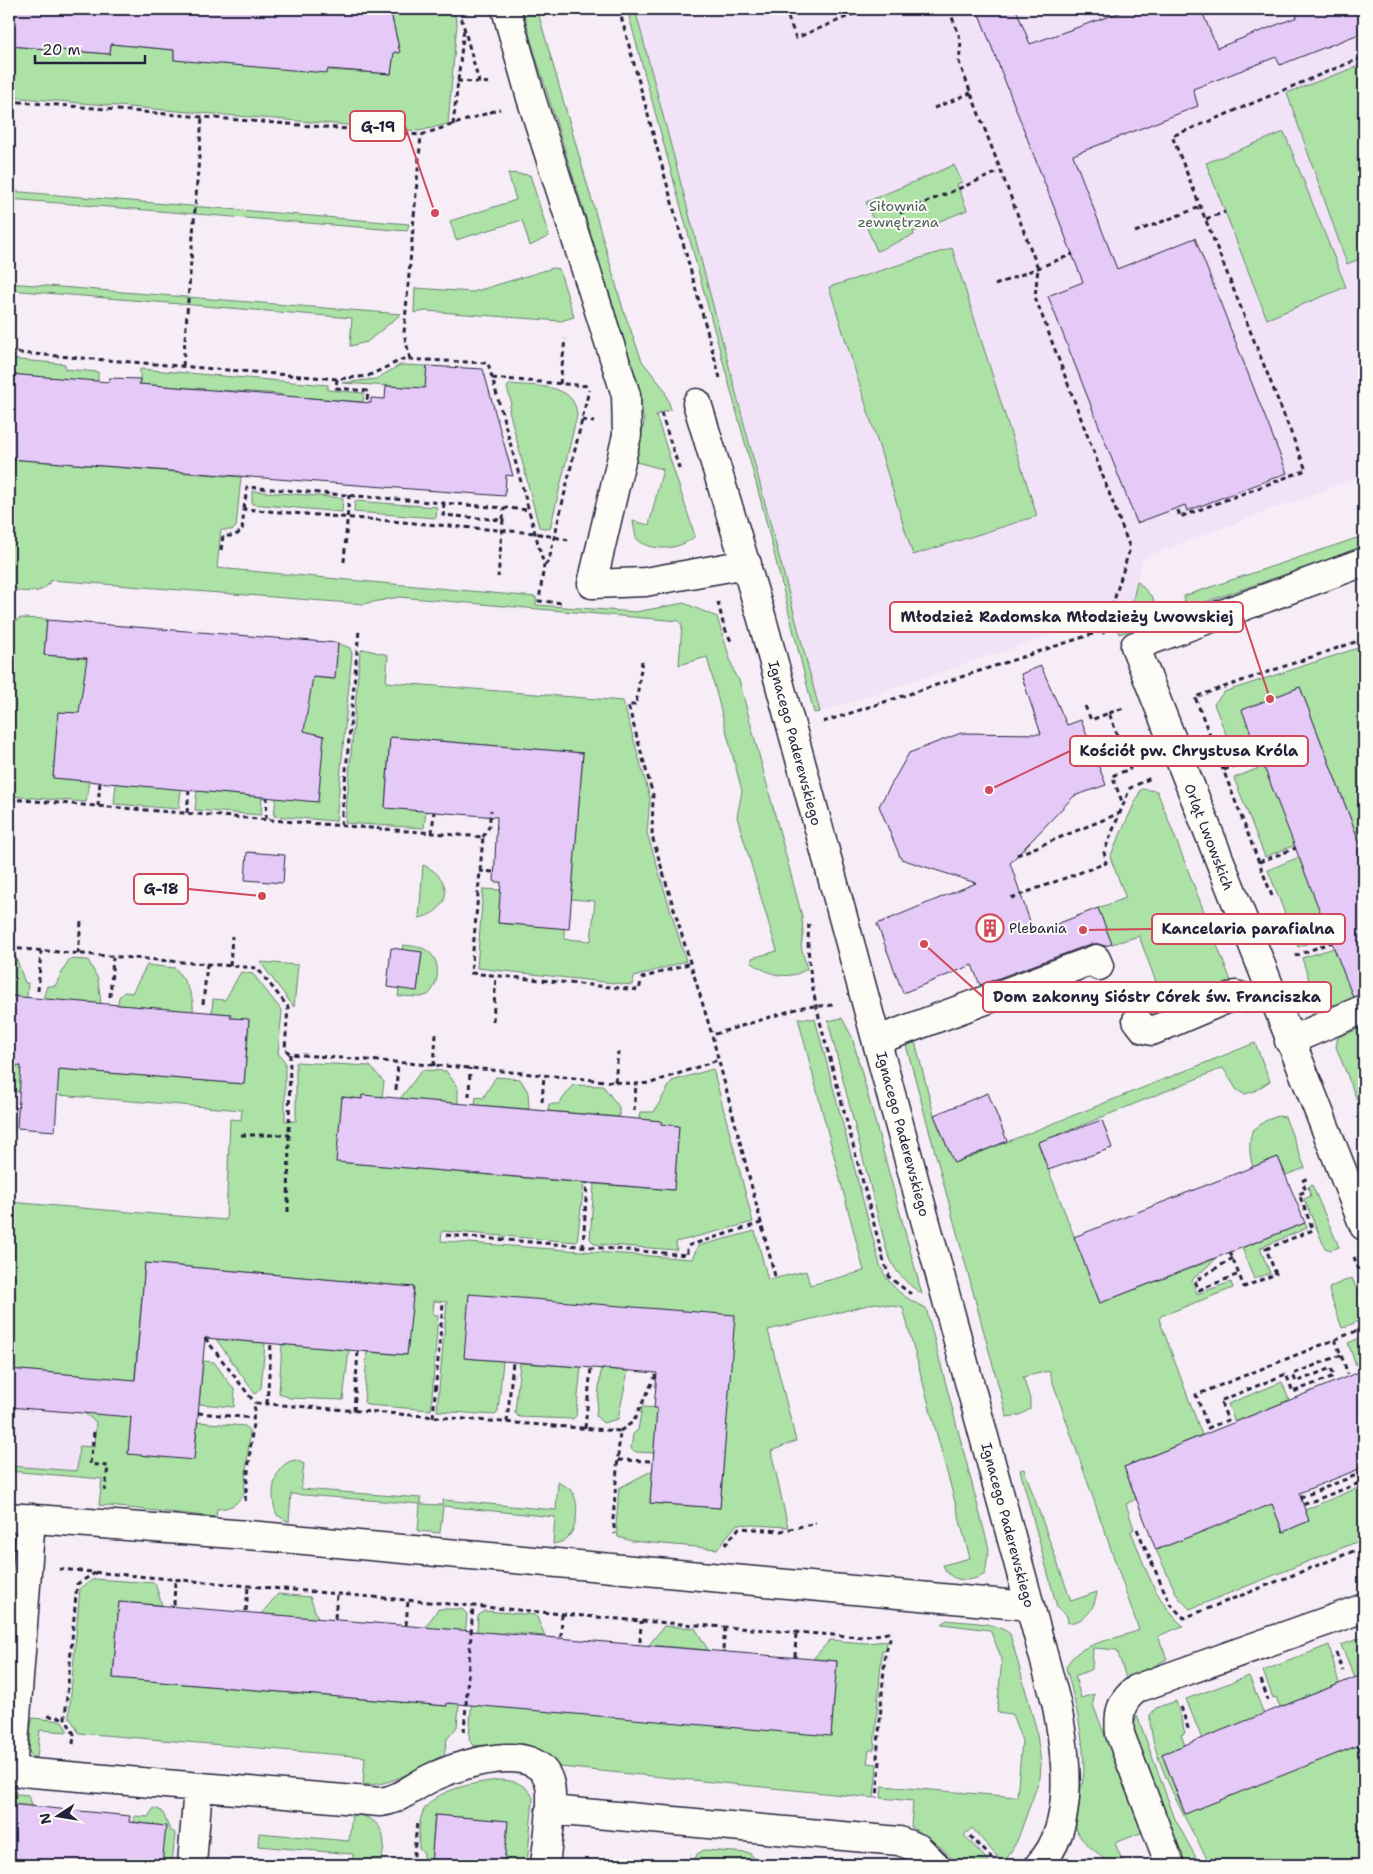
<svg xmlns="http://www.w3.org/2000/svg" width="1373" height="1874" font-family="'Shantell Sans',sans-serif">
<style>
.built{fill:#f1e2f7}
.green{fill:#ace2a6;stroke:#678270}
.building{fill:#e5caf8;stroke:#22223b}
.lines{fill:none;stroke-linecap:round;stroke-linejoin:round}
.minor-casing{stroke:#22223b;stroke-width:31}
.path{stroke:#22223b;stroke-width:3;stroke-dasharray:5 4;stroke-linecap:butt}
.minor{stroke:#fdfcf7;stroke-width:28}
.labels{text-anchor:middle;stroke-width:4;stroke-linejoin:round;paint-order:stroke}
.park-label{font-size:14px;fill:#4b5c5b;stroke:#fdfcf7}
.street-label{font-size:14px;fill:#22223b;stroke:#fdfcf7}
.poi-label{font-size:14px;fill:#22223b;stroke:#fdfcf7;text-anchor:start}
.leader{fill:none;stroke:#d1495b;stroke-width:2}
.callout-dot{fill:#d1495b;stroke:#fdfcf7;stroke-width:2}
.callout{fill:#fdfcf7;stroke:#d1495b;stroke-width:2}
.callout-label{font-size:15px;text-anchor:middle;font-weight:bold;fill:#22223b}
</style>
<rect width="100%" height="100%" fill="#f6edf7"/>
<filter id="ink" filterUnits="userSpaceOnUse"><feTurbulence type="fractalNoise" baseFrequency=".02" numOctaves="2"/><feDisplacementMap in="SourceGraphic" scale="10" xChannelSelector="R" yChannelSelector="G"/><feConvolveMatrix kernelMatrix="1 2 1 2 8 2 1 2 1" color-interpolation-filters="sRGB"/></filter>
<g filter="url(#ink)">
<!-- built -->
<path class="built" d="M635 9H1364V475L1142 558 1131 609 820 712Z
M9 1359 110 1367 102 1479 9 1471Z"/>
<!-- green -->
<path class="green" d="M390 9H453L457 23 448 124 419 131 9 97V46L109 54 111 44 174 50V60L391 74 394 52H400Z
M523 9H537L623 309 642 361 664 389 671 409 656 415 695 536C681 550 650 553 636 538L633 521 649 525 663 469 636 462 644 422 639 389 531 41Z
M627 9H635L820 712 814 713 762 505Z
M1364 64V257L1347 264 1287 93Z
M1284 132 1346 287 1267 319 1206 163Z
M954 165 962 182 957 184 967 210 913 232 914 235 877 251 867 228 875 225 866 202Z
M508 173 530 175 549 236 530 246 522 220 456 240 450 221 516 200Z
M9 191 409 224 407 231 9 199Z
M952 248 1037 516 913 555 829 287Z
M553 268 559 269 574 317 561 321 426 311 414 313 415 288 473 292Z
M9 283 401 314 367 342 350 346 352 318 9 290Z
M9 359 65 364V369L98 372V382L9 374Z
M400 365 427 366 424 406 406 387 342 383 376 379Z
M140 369 328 385V390L364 393 363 402 298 397 281 401V394L218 390V396L201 394 202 389 140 384Z
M510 384C535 387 575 382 577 415L550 529 539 527 509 410 511 402 507 387Z
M9 459 241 477 236 527 232 530H221L217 568 536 597V605L636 612 684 603 717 617 735 675 739 680 802 916 803 934 801 946 807 969C788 981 770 975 752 963V958L777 951 737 817 742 791 707 657 679 665 682 625 679 621 399 597 363 604 51 580C43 594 33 592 18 591L10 581Z
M252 491 343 498 342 512 252 504Z
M355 501 437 507 436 518 354 512Z
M1363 536 1364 547 1185 609 1184 596Z
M1137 581 1153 598 1160 617 1148 624 1119 634 1113 616 1131 609Z
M20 618 47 619 44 655 334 679 338 643 350 648 352 653 336 821 274 816 276 798 324 736 59 712 53 777 89 781 86 802 9 796V625Z
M1364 646V854L1300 687 1243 710 1259 751 1236 760 1214 704 1224 692Z
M363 649 388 655 386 682 623 701 650 798 647 833 686 961 634 977 632 985 477 968 483 889 501 890 498 923 564 928V939L591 941 595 901 571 899 583 753 390 737 385 807 426 811 424 828 345 823 360 652Z
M1264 766 1295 845 1265 857 1234 778Z
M116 783 181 789 179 809 114 804Z
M1141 789 1157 791 1233 986 1166 1009 1139 936 1112 944 1098 908 1126 898 1110 857Z
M197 791 262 797 261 815 195 810Z
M1299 857 1330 935 1298 947 1268 870Z
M423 865C454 878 453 911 419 918Z
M403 945C409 946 417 946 422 948 442 955 441 983 428 995L421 997 398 996 399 988 417 990 422 952 402 950Z
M1334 948 1349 986 1364 981V999L1340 1008 1313 993 1302 958Z
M9 954 15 955 25 983H28L27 998 9 996Z
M69 959 88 960 98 979 101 1004 43 999 47 986H55Z
M260 962 298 965 294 1007Z
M147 965 175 968C185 981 195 995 193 1012L118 1005 119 997 124 992 132 993Z
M241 972 253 974 282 1011 278 1053 285 1062V1121H296V1062L370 1066 384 1082 382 1097 362 1096V1099L342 1097 337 1162 584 1183 577 1242 442 1231 441 1241 692 1259 698 1246 755 1231 768 1280 806 1271 810 1285 864 1271 798 1018 815 1019 880 1265C889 1287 905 1299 926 1308L989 1549 985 1574C971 1583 949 1583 943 1565L970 1558 903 1308 876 1303 768 1330 796 1441 771 1451 788 1527 737 1524 717 1549 632 1541 618 1537 616 1526 619 1488 653 1470 650 1503 720 1508 731 1355 464 1358 503 1361 498 1411 495 1415 437 1411 447 1302 434 1301 433 1314 438 1315 431 1410 367 1405 364 1402 367 1352 407 1355 413 1287 145 1263 128 1453 194 1459 198 1422 245 1426 250 1432 244 1493C237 1505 231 1508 217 1509L216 1517 99 1505 102 1479 9 1471V1466L77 1471 79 1446 94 1447 96 1422 84 1413 87 1376 9 1369V1202L226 1220 230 1119 241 1120 242 1110 9 1091V1065L244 1084 249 1020 230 1018V1014L212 1012 213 999 225 1000Z
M842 1018 852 1037 922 1294C903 1281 893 1270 886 1248L828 1021Z
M1364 1027V1114L1363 1115 1336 1047 1338 1037Z
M914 1038 934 1115 954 1163 1255 1043 1270 1081 1253 1092 1244 1094 1237 1090 1223 1068 1038 1143 1100 1303 1217 1258 1192 1280 1197 1294 1231 1282 1233 1288 1161 1316 1159 1319 1202 1435 1124 1467 1136 1499 1126 1504 1134 1529 1131 1531C1146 1569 1153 1597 1183 1626L1158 1636 1167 1659 1127 1681 1117 1650 1093 1648 1092 1669 1075 1676 1081 1698 1094 1694 1093 1705 1143 1832 1115 1843 1124 1865H1108C1100 1851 1080 1844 1076 1828 1072 1813 1083 1788 1084 1771 1084 1735 1075 1701 1066 1668 1075 1642 1117 1640 1139 1630L1049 1371 1023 1377 1030 1399V1409L1020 1415 1007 1417 906 1045Z
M713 1069 753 1222 676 1242 677 1250 595 1244 590 1239 594 1184 674 1190 679 1126 661 1124V1121L639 1119 640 1112H654L672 1081Z
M422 1070 446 1071 458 1088V1104L400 1099Z
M496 1077 520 1079 528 1092 529 1109 475 1105 476 1097 483 1098Z
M573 1085 603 1086 619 1107V1117L548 1111 549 1104H559Z
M1278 1116 1285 1117 1305 1168 1286 1175 1278 1157 1253 1167C1249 1154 1249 1144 1252 1131L1265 1121Z
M1312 1185 1339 1247 1331 1250 1325 1248 1304 1199 1311 1196 1308 1187Z
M1305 1223 1307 1228 1260 1248 1270 1273 1254 1279 1242 1248Z
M1352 1278 1364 1306V1319L1342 1328 1329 1291 1330 1287Z
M1364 1336V1362L1356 1365 1348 1343Z
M216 1339 265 1343 261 1388 255 1394Z
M282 1344 349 1350 343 1400 290 1398 279 1393Z
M203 1361 214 1362 235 1391 234 1407 199 1404Z
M520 1363 581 1367 576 1416 573 1419 519 1417 515 1413Z
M601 1369 628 1371 618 1419 603 1423 596 1416Z
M1282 1382 1289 1400 1235 1422 1228 1404Z
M642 1407 662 1408 656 1426 654 1453 636 1452 631 1449 633 1434 638 1430Z
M296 1460 304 1464 301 1489 421 1498V1504L442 1505 443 1500 556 1510 558 1482C562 1485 568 1487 571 1490 580 1501 578 1529 567 1538 564 1542 558 1543 553 1544L555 1517 443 1506 440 1533 418 1531 420 1504 291 1494 289 1522 277 1515C269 1498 272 1462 296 1460Z
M1024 1469 1071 1601 1097 1592C1094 1610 1086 1621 1068 1623L1067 1616 1057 1607 1020 1470Z
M1364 1481V1539L1190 1609 1178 1597 1156 1550 1281 1500 1274 1509 1283 1532 1309 1521 1305 1510 1360 1487Z
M94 1579 155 1583 162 1605 119 1602 113 1678 446 1706 453 1630 425 1628 438 1609H462L467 1614 457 1727 447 1739 444 1755C418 1766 392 1788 363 1784L365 1757 79 1733 69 1716 80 1588Z
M278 1594 310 1597 318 1619 261 1614Z
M484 1611 536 1615 545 1636 504 1632 498 1707 831 1735 837 1661 813 1659 830 1640 866 1643 887 1641 886 1650H882L874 1750H869L867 1763 877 1764 874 1798 560 1767C536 1743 504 1743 473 1746L469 1739 478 1616Z
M947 1620C967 1623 995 1621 1010 1634L1036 1728 1041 1763 1040 1778 1017 1841 1006 1860 1002 1862 972 1828 964 1835 992 1865H958L942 1848 911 1827 913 1801 881 1798 882 1786 1017 1797 1022 1741 1012 1714 997 1712 1002 1659 990 1630 942 1624Z
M664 1626 695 1628 708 1650 649 1645Z
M1364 1637V1674L1355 1678 1341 1645Z
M1329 1645 1339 1684 1280 1707 1276 1697 1273 1698 1263 1671Z
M1249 1676 1264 1714 1202 1739 1186 1699Z
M1176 1701 1185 1733 1181 1735 1185 1745 1162 1754 1185 1813 1364 1743V1861L1353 1865H1211C1191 1831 1148 1753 1150 1715L1156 1708Z
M1137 1715 1175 1819 1200 1865H1184L1136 1741 1133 1729Z
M32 1718 62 1721 68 1732 40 1730 37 1758 31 1756 29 1750Z
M498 1780C513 1780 526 1783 533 1798L527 1865H504L507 1821 435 1815 431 1865H422L424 1854 419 1849C419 1838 418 1824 422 1814 432 1789 475 1783 498 1780Z
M9 1793 28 1795 33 1806 9 1804Z
M154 1808 162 1811 170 1830 175 1833 172 1865H162L165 1826 134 1822V1816L148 1817Z
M352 1814C383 1817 389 1837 380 1865H353V1854L258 1846 259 1833 349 1841Z
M704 1850 750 1853 755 1860 761 1861V1865H693L697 1854Z"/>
<!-- building -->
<path class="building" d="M9 9H390L400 53 394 52 391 74 328 69 327 73 174 60V50L111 44 110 54 9 46Z
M977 9H1016L1030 44 1130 9H1201L1217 48 1297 17 1294 9H1364V32L1280 65 1276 57 1193 89 1198 106 1073 155 1117 269 1195 238 1287 473 1187 511 1185 505 1137 523 1048 296 1083 282Z
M427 366 483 369 513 476 506 475 505 496 9 459V374L109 382V378L140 379 139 384 371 403V398L385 399 386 386 425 388Z
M47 620 338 643 335 679 313 677 304 731 324 736 318 802 53 778 58 712 79 713 87 658 44 655Z
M1041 666 1067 725 1081 720 1106 785 1074 796 1010 863 1034 933 1098 908 1112 944 1105 946 1098 944H1091L980 985 972 965 903 993 877 924 976 883 901 859 879 806 909 753 961 733 1041 734 1021 674Z
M1300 687 1364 854V994L1353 997 1242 710Z
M390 737 583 753 569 929 498 923 501 882H494L497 817 385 808Z
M247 852 285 855 283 883 245 880Z
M391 948 422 952 417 991 387 987Z
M9 996 231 1014 230 1018 249 1019 244 1084 59 1069 55 1131 17 1128 21 1066 9 1065Z
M988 1093 1007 1141 954 1163 934 1115Z
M362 1095 661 1121V1124L679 1126 674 1190 336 1162 342 1097 362 1099Z
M1102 1120 1112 1148 1048 1170 1038 1142Z
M1278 1157 1305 1223 1100 1303 1074 1237Z
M145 1263 414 1287 407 1355 205 1338 194 1460 128 1454 131 1417 9 1407V1369L135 1380Z
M469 1294 735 1315 720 1508 650 1503 657 1408H654L657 1373 464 1358Z
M1364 1370V1467L1299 1493 1309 1521 1283 1532 1272 1504 1156 1550 1124 1467Z
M119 1602 837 1661 831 1736 447 1703V1706L113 1678Z
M1364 1674V1743L1185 1814 1162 1754Z
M9 1804 130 1816 129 1822 166 1826 162 1865H9Z
M435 1815 508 1821 504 1865H431Z"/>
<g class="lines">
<!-- minor casing -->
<g class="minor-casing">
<path id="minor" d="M506 9 531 98 626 395 627 435 592 584 645 582 747 564
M697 403 762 619 1056 1702C1066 1751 1077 1826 1039 1865
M1364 562 1135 646 1364 1226
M1137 1020 1144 1029 1152 1031 1236 995 1246 998
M878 1040 1096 959 1099 966
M1289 1041 1364 1009
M9 1517 260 1536 1030 1606
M9 1771 380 1802C401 1800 416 1784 435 1776 462 1764 536 1740 549 1781 555 1799 547 1845 545 1865
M12 1771 31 1518
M550 1810 899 1841 918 1848 935 1865
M192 1865 198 1787
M1170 1865 1120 1734C1118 1713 1120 1701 1138 1688L1364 1608"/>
</g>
<!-- path -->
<path class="path" d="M459 9 479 82
M619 9 720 378
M785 9 796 38 866 9
M949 9 961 41 959 62 1038 268 1035 297 1130 548 1109 617V627L1102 631 1104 634
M457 81 492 83
M9 101 421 135 500 109
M934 108 971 93
M453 125 464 28
M900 213 1001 171
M1206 219 1225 212
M1135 232 1200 207
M995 285 1073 254
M9 352 337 379 368 376 403 359 488 363 544 565 539 601 564 603
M410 359 404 333 421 135
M183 366 202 117
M492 378 589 386
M337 379 336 388 368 391 367 402
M560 384 565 339
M661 413 680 471
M582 420 594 422
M444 503 443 515 503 520 498 577
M244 509 247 487 529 510
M1178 510 1180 517 1306 470 1172 136C1237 111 1300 82 1364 57
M503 520 504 508
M221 550 223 536H234L242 531 244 509 535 533 568 540
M344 562 349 495
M545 565 549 560 589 390
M718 602 724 627 732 643
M642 661 636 705H628L653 795 652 836 712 1035
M1085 706 1091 720 1109 713 1130 769 1112 776 1123 804
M1109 713 1124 708
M823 722 1102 631
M1094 754 1135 738
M1224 770 1260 756
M9 799 483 837 471 973 639 990 642 978 691 963
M98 806 100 782
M187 813 189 790
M266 819 267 797
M341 825 359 630
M432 833 434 812
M483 837 489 827 491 810
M1017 855 1120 813
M1259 862 1296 848
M479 871 494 872
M1272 896 1195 697 1364 639
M1011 898 1106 863 1104 852 1130 788 1153 777
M809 924C804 974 823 1032 836 1081 852 1141 868 1201 884 1262L890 1278 911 1294
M9 948 257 968 288 1007 285 1049 290 1054 470 1068 636 1084 651 1083 718 1060
M78 954 81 922
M1295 956 1332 942
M230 966 232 936
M38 991 41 951
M110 997 113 958
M203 1004 207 964
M493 1021 496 976
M434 1066 436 1034
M615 1082 618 1052
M396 1090 398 1063
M469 1097 470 1068
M542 1102 544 1075
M634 1111 636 1084
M241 1135H289
M288 1212 290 1054
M446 1235 687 1255V1246L761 1223
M583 1247 587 1183
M1230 1252 1244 1287 1276 1274 1266 1249 1313 1230 1299 1194 1306 1191 1302 1181 1310 1177
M1354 1257 1364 1282
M1233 1258 1195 1281 1199 1290 1239 1274
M775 1276 712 1035 803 1007 834 1005
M205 1338 255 1403
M1335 1339 1348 1374
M1341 1355 1293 1374 1296 1382 1331 1368 1334 1376 1293 1392 1286 1374 1220 1401 1228 1420 1208 1428 1196 1395 1364 1328
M267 1404 271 1344
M354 1411 358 1351
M198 1413 253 1418
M433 1417 443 1303
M507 1422 513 1362
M585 1428 591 1368
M620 1431 633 1422 657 1373
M94 1432 90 1464 108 1466 105 1491
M618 1460 653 1461
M1361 1474 1357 1484 1305 1504 1302 1497 1364 1472
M245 1501 255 1403 620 1431 613 1520 615 1534
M1137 1529 1170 1604 1184 1618 1364 1547
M725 1545 739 1528 781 1531 816 1523
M59 1569 641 1621 862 1637 888 1633 890 1639 885 1655 877 1758 880 1761 877 1798
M174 1605 175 1581
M246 1611 248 1587
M335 1618 337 1595
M406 1625 408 1601
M561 1637 562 1614
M640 1642 641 1621
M723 1650 725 1627
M1336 1653 1343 1671
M795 1657 796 1632
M1261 1680 1268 1700
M1181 1707 1189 1731
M48 1716 65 1718
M464 1732 473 1606
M73 1744 74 1734 65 1718 77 1584 95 1573
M970 1836 999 1865
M413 1865 417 1823
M691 1865 692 1856"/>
<!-- minor -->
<use href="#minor" class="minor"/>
</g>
</g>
<!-- icons -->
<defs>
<g id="building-ring" transform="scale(1.4375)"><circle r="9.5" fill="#fdfcf7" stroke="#d1495b" stroke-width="1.5"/><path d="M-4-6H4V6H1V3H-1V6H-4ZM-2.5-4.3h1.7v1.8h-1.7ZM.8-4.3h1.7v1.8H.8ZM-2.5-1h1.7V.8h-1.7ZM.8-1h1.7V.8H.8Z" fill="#d1495b"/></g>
</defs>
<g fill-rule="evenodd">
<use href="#building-ring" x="990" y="928"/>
</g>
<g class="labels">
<!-- park labels -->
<g class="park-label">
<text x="898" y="211">Siłownia<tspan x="898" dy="16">zewnętrzna</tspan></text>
</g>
<!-- street labels -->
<g class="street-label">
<text transform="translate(795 743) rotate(75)" y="5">Ignacego Paderewskiego</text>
<text transform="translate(1209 837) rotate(69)" y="5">Orląt Lwowskich</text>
<text transform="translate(903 1134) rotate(75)" y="5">Ignacego Paderewskiego</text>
<text transform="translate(1008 1525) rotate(75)" y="5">Ignacego Paderewskiego</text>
</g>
<!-- poi labels -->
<g class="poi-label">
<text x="1009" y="933">Plebania</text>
</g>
</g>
<!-- callouts -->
<path class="leader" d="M435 213L405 126M1270 699L1243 617M989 790L1070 751M262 896L188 889M1083 930L1152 929M924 944L983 997"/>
<g class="callout-dot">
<circle cx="435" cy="213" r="5"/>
<circle cx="1270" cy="699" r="5"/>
<circle cx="989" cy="790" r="5"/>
<circle cx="262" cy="896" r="5"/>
<circle cx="1083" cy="930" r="5"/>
<circle cx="924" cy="944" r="5"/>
</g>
<g class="callout">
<rect x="350" y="111" width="55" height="30" rx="5"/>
<rect x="890" y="602" width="353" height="30" rx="5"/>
<rect x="1070" y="736" width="238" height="30" rx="5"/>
<rect x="134" y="874" width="54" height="30" rx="5"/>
<rect x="1152" y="914" width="193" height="30" rx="5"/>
<rect x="983" y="982" width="348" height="30" rx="5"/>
</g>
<g class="callout-label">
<text x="378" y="132">G-19</text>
<text x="1067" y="622">Młodzież Radomska Młodzieży Lwowskiej</text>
<text x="1189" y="756">Kościół pw. Chrystusa Króla</text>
<text x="161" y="894">G-18</text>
<text x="1248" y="934">Kancelaria parafialna</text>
<text x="1157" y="1002">Dom zakonny Sióstr Córek św. Franciszka</text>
</g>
<!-- margin -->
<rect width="1373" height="1874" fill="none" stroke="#fdfcf7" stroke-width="30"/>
<rect x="15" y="15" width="1343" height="1844" fill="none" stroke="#22223b" stroke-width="2" filter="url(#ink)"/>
<!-- north arrow -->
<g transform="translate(58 1816) rotate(258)" stroke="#fdfcf7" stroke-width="4" paint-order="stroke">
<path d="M0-4L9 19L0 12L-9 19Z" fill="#22223b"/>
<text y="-8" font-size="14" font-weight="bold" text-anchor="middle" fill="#22223b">N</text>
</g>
<!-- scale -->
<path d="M35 55v8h110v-8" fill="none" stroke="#22223b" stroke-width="2.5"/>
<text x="42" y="55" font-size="15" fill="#22223b" stroke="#fdfcf7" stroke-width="4" paint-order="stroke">20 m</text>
</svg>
